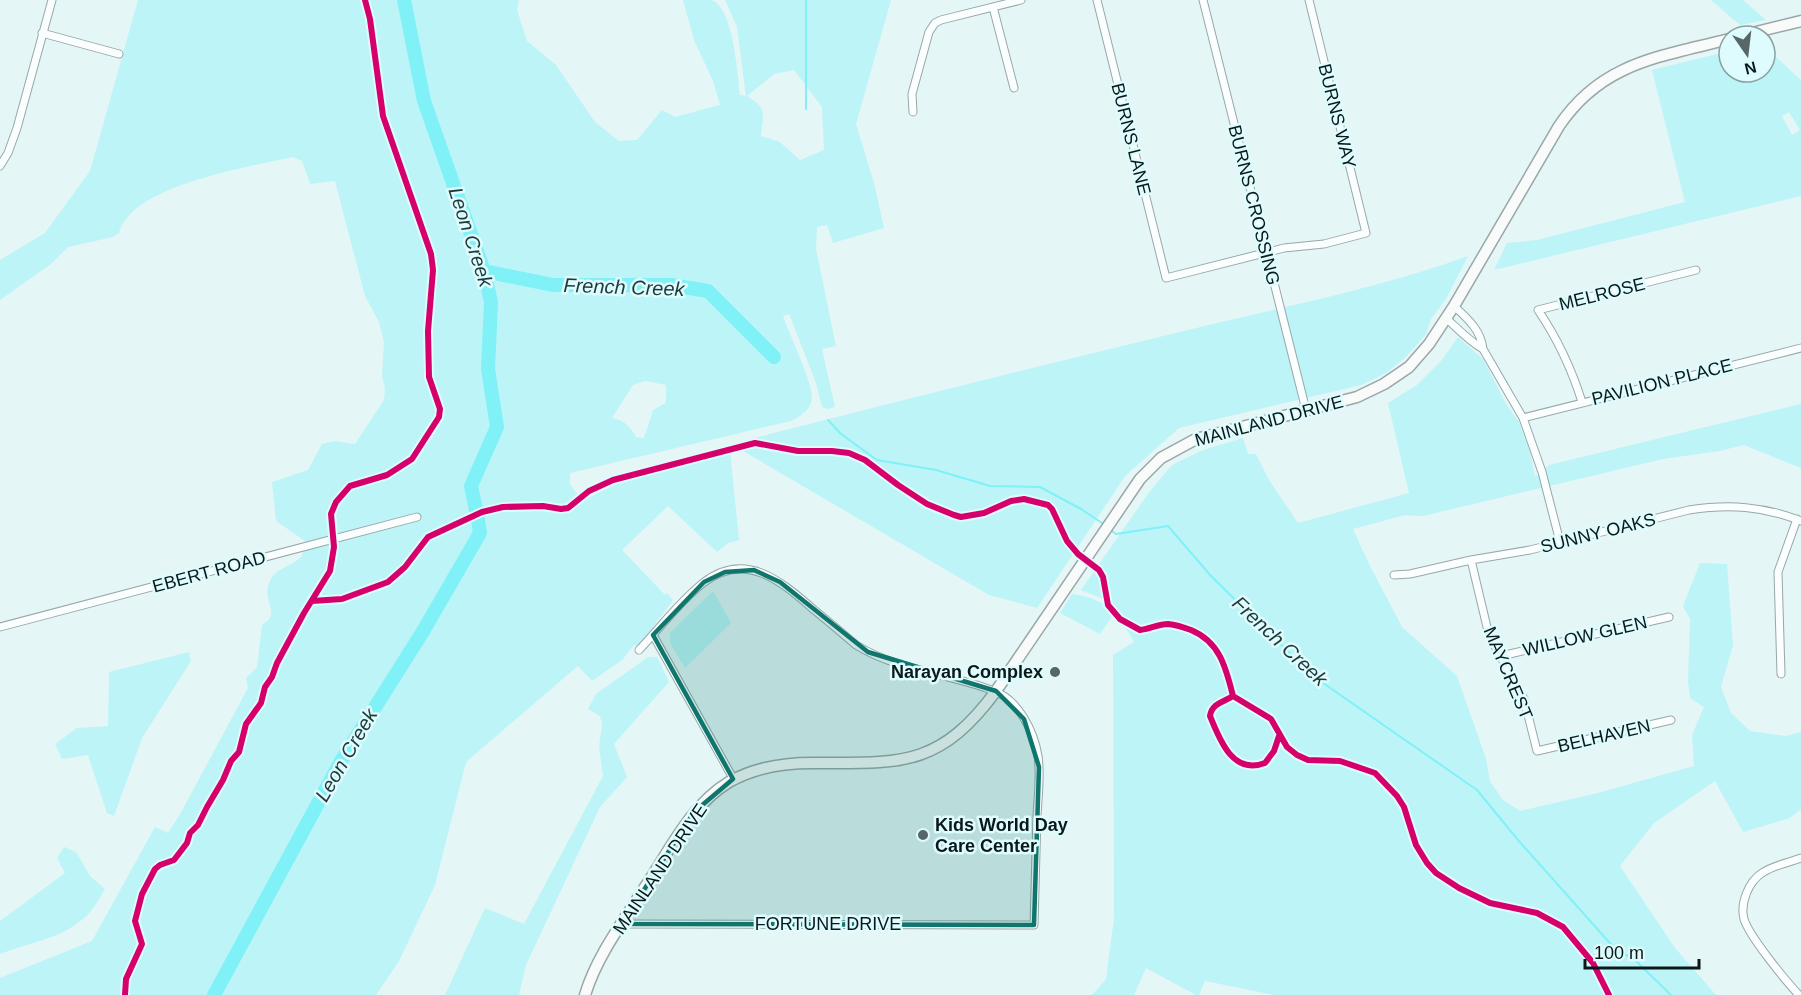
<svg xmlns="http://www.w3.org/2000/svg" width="1801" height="995" font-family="Arial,sans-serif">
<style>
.green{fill:#bdf4f7;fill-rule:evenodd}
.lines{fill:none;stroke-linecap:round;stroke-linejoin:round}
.stream{stroke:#7ff1f7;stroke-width:2}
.river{stroke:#7ff1f7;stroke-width:14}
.minor-casing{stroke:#99a7a8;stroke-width:9}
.secondary-casing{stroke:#99a7a8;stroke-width:13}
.minor{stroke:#fbfefe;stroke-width:7}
.secondary{stroke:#f9fafa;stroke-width:10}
.cycleway-casing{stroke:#defcfd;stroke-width:10}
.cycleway{stroke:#d6006c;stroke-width:6}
.marked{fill:#0f766e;fill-opacity:0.2;stroke:#0f766e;stroke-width:4.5;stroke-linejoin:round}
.poi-dot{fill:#576666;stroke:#defcfd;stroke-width:2}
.labels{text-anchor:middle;stroke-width:5;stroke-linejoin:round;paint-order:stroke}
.street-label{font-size:18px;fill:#0b1819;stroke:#defcfd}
.poi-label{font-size:18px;font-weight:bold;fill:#0b1819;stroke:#defcfd;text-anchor:end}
.water-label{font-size:20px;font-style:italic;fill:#1f393b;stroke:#defcfd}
</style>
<rect width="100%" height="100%" fill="#e5f6f6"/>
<!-- green -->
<path class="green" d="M138 0H519L517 10 527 41 556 65 595 122 619 141 637 140 662 110 675 117 720 105 713 81 694 40 683 0C692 0 703 0 711 0 733 5 738 75 740 95L746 96 737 27 725 0H891L856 124 875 187 884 228 833 243 827 225 817 227 816 249 836 346 822 349 835 407 828 409 822 407 816 383 789 314 783 316C789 334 812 381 812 397 812 409 801 416 791 421L570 473V484L582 501 625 480 730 451 739 540 728 543 717 552 668 506 622 550 665 595 667 593 673 600 638 647 634 645 622 660 592 681 578 666 466 762 435 885 399 961 376 995H0V978L92 941 155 827 168 833 179 816 248 688 246 678 257 667 262 625C281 614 264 603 268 587 272 567 290 569 302 556L305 541 276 521 272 482 308 470 322 444 335 441 355 444 384 400 385 388 382 376 384 342 379 322 365 296 335 181 310 184 302 161 292 157C249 167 131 185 119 233L113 237 68 247 51 264 0 300V260L45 233 90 171ZM794 70 822 107 824 150 800 160 780 142 761 136C763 115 768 108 747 96L774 74ZM645 381 666 385V403L653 410 644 438 636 437C630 426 624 420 612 418L633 385Z
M1711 0H1743L1766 20 1740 25Z
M1765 47 1801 80V196L1494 270 1507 243 1537 240 1685 202 1652 70 1729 51V72H1765ZM1789 112 1800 130 1792 135 1782 116Z
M1468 256 1446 299 1431 319 1426 334 1407 356 1386 373 1361 385 1179 428 1126 475 1037 608 989 595 731 444C883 405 1035 367 1188 330 1281 307 1377 289 1468 256Z
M1458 337 1483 359 1506 404 1519 422 1530 452 1535 477 1549 465 1801 404V468L1744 445 1719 451 1663 459 1423 516 1405 515 1353 529 1369 564 1402 627 1457 676 1486 759 1490 781 1503 800 1520 811 1594 794 1694 766 1692 735 1704 707 1690 698 1688 682 1690 619 1683 606 1700 563 1727 564 1733 645 1721 687 1731 713 1750 731 1786 736 1801 732V809L1790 818 1743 832 1715 781 1654 823 1620 866 1675 948 1716 995H1275L1205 981 1199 995H1196L1146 968 1134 995H1092L1106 979 1114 918 1113 655 1134 642 1117 613 1104 599 1081 590 1150 491 1172 465 1203 450 1243 438 1248 454H1256L1269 480 1298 523 1409 493 1388 403 1417 385 1441 361Z
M713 591 731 623 685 668 670 643V633Z
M1072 594C1089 596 1103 601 1114 614L1100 634 1060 613Z
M189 652 191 661 142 738 114 816 107 813 88 755 62 759 55 744 77 728 108 726 109 672Z
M648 657H657L669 682 614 744 627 777 600 807 526 965 519 995H445L485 908 524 924 603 776 599 747 602 724 600 716 588 709 596 694Z
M64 847 76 852 90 876 105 889C98 901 91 914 79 922 58 939 25 944 0 954V921L65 873 57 858Z"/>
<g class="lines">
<!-- stream -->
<path class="stream" d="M806 109V0
M828 420 841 434 877 460 936 470 990 486 1040 487 1081 509 1105 525
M1109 529 1116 534 1168 526 1211 576 1313 676 1477 790 1518 840 1616 950 1634 959 1671 995"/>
<!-- river -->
<path class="river" d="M404 0 424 101 484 271 491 302 488 369 497 427 471 486 476 510
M484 271 553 285H671L708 291 774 357
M214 995 341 761 422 633 480 533 478 520"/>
<!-- minor casing -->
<g class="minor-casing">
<path id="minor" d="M1097 0 1166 278 1284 248 1324 244 1366 233 1309 0
M1203 0 1306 410
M993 7 1014 88
M42 33 119 54
M913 112 912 94 929 32 935 23 941 20 1021 0
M0 166 8 153 17 128 52 0
M1454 306C1467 318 1481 330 1483 349L1523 418 1542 472 1560 542
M1446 318C1458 329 1469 341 1483 349
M1582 402C1572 370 1557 338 1538 310L1696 270
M1523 418 1801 348
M1471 560 1487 627 1491 639 1524 699 1537 751 1671 720
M1394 575 1410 574 1471 560 1530 550 1689 510C1729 504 1763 506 1801 521
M0 627 417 517
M653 635 734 780
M1501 656 1669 617
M1781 674 1778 572 1797 519
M622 924 1034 925C1035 889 1036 852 1037 816 1038 796 1041 775 1038 756 1034 732 1019 700 994 691 948 673 898 671 856 645 842 633 828 621 813 609 781 581 745 550 703 583 679 602 660 628 639 650
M1799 995C1785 980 1749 936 1744 919 1740 904 1748 882 1762 873 1774 865 1788 863 1801 858"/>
</g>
<!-- secondary casing -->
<g class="secondary-casing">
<path id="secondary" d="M1740 36 1801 21
M585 995C597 955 625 919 647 884 671 848 691 805 729 782 755 767 783 763 812 763 901 763 939 768 996 691L1140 479 1161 458 1196 439 1357 397 1384 384 1409 367 1429 344 1454 306 1559 126C1602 62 1660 57 1729 39"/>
</g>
<!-- minor -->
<use href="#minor" class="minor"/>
<!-- secondary -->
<use href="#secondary" class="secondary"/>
<!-- cycleway casing -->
<g class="cycleway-casing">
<path id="cycleway" d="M312 601 342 599 388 582 405 567 428 537 482 512 503 507 543 506 561 509 568 508 589 491 613 480 755 443 798 451H832L849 453 865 460 898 485 927 504 954 515 961 517 984 513 1011 501 1024 499 1048 505 1052 509 1067 541 1078 554 1099 570 1103 577 1108 605 1120 619 1140 630C1149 629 1159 624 1168 624 1177 625 1183 627 1191 630 1220 642 1226 668 1233 696L1271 719 1287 747 1297 755 1308 760 1340 761 1375 773 1397 796 1404 807 1416 845 1427 863 1436 873 1459 888 1490 903 1537 913 1563 927 1593 963 1609 995
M1233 696C1224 702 1212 703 1210 716 1220 741 1233 775 1265 763L1274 751 1279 736
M125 995 126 979 142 944 135 921 142 894 155 869 160 865 174 860 187 843 190 833 198 825 207 807 223 780 231 761 239 752 246 724 261 703 265 687 272 677 277 663 304 613 330 571 334 547 331 514 336 502 350 486 387 475 412 459 439 417 440 409 429 377 428 331 433 270 431 254 383 116 370 19 365 0"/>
</g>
<!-- cycleway -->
<use href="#cycleway" class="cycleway"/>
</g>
<!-- marked area -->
<path class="marked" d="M754 570 780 582 868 652 996 691 1024 719 1039 767 1034 925 622 924 694 812 733 779 653 635 704 582 725 572Z"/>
<!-- markers -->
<g class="poi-dot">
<circle cx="1055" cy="672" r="6"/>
<circle cx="923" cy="835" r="6"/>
</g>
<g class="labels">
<!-- street labels -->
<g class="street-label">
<text transform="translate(1337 116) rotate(76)" y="6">BURNS WAY</text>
<text transform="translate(1131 139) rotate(76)" y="6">BURNS LANE</text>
<text transform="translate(1254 205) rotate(76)" y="6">BURNS CROSSING</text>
<text transform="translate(1602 294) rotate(-14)" y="6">MELROSE</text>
<text transform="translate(1662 382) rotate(-14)" y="6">PAVILION PLACE</text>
<text transform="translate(1269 421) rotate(-15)" y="6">MAINLAND DRIVE</text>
<text transform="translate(1598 533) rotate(-14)" y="6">SUNNY OAKS</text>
<text transform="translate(209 572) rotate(-15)" y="6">EBERT ROAD</text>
<text transform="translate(1585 636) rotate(-13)" y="6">WILLOW GLEN</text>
<text transform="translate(1508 673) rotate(67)" y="6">MAYCREST</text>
<text transform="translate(1604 736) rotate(-13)" y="6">BELHAVEN</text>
<text transform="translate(660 869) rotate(-56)" y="6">MAINLAND DRIVE</text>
<text x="828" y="930">FORTUNE DRIVE</text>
</g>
<!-- poi labels -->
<g class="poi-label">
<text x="1043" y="678">Narayan Complex</text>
<text x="935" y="831" text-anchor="start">Kids World Day<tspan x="935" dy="21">Care Center</tspan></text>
</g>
<!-- water labels -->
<g class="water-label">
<text transform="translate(471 237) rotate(72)" y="7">Leon Creek</text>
<text transform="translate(624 287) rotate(2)" y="7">French Creek</text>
<text transform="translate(1280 641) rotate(43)" y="7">French Creek</text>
<text transform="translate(346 755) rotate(-60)" y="7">Leon Creek</text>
</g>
</g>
<!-- north arrow -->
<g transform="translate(1747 54) rotate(166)"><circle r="28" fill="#defcfd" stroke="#8aa1a2" stroke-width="1.5"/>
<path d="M0-4.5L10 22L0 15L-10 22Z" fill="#576666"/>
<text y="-9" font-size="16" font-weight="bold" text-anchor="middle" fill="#0b1819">N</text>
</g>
<!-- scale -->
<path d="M1585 959v9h114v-9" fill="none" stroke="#0b1819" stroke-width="3"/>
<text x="1594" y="959" font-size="18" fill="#0b1819" stroke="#defcfd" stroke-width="4.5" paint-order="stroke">100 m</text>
</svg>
